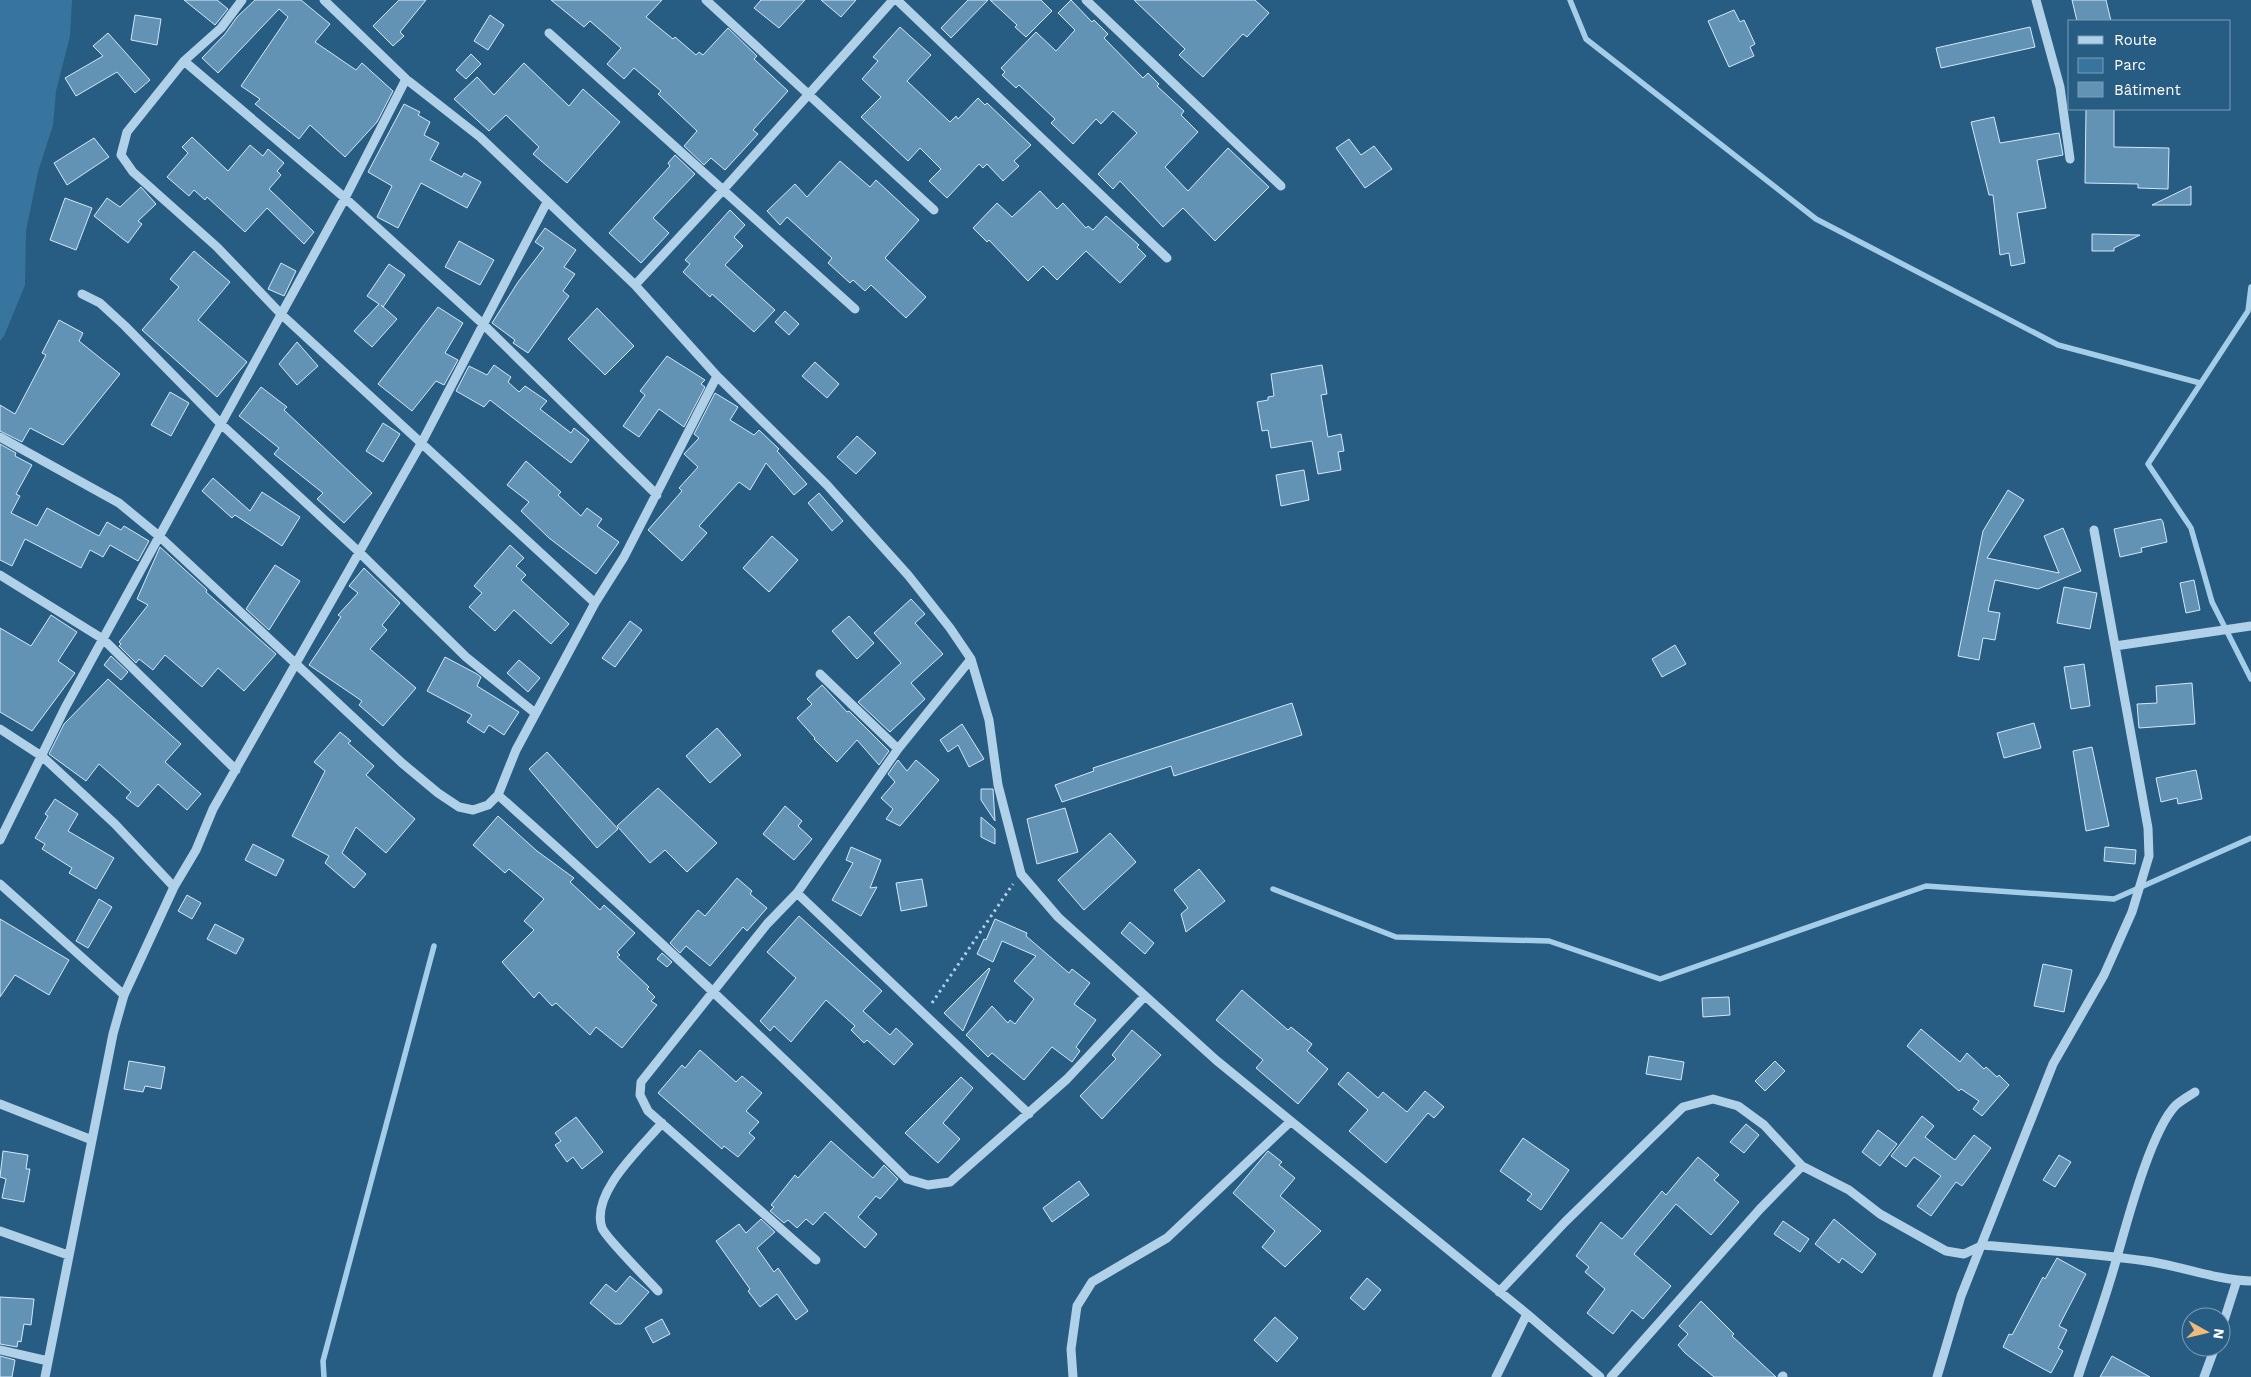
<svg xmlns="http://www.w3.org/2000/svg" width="2251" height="1377" font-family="'Work Sans',sans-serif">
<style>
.green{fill:#38759e}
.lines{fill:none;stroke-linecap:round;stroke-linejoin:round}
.stream{stroke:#a4cde7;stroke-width:5.5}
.building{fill:#6393b4;stroke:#d3e8f6}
.path{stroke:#b0d1e7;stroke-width:3;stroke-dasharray:2.5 4;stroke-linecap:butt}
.minor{stroke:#b0d1e7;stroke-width:9}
</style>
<rect width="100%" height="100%" fill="#275c83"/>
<!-- green -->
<path class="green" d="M0 0H72L70 36 56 91 53 125 38 172 26 231 25 285 4 336 0 341Z"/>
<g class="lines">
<!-- stream -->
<path class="stream" d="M1570 0 1586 39 1816 219 2058 345 2200 383
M2251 287 2248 311 2148 464 2191 528 2212 602 2251 679
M1273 889 1396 937 1549 941 1660 979 1926 886 2114 899 2251 838
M324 1377 323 1361 434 946"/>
</g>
<!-- building -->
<path class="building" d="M184 0H217L228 9 215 25Z
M255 0H301L330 24 315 42 356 70 362 63 393 91 377 122 345 157 310 125 299 139 255 104 260 99 241 86 288 17 279 9 218 73 202 58 225 34 237 17Z
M399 0H426L400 32 404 36 393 46 373 26Z
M551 0H662L646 17 673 39 675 37 696 55 699 52 703 55 728 28 757 56 754 59 788 91 753 130 758 134 725 170 711 158 704 165 684 146 697 131 658 94 661 91 634 68 624 79 607 64 621 48 590 21 584 27Z
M761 0H805L779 28 754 8Z
M821 0H856L841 17Z
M968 0H988L951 38 941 28Z
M990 0H1041L1052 11 1026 37 1015 27 1017 25Z
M1071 0 1092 22 1094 20 1108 34 1104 38 1143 78 1148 73 1159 84 1157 86 1184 111 1181 115 1198 132 1165 167 1188 191 1228 148 1269 187 1215 241 1183 208 1163 227 1120 181 1113 189 1098 174 1137 133 1113 111 1101 124 1096 119 1073 144 1051 123 1055 119 1019 85 1016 88 1002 75 1005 72 1001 68 1036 32 1056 51 1075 30 1058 13Z
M1134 0H1255L1269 13 1247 37 1243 34 1203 77 1179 55 1185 49Z
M2072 0H2106L2111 21H2077Z
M1734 10 1740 22 1744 20 1755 44 1750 47 1754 56 1729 67 1708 21Z
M135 15 161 19 157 45 131 40Z
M490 15 504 25 488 50 474 41Z
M900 27 931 55 907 81 950 122 956 116 958 119 978 98 985 105 987 103 1031 145 1014 161 1019 166 1003 181 987 164 983 168 979 164 947 198 929 181 941 169 920 148 908 161 861 117 881 97 862 79 878 61 873 57Z
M2030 27 2035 47 1941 68 1936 48Z
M108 33 150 80 135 93 117 72 76 96 65 78 103 56 93 46Z
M471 54 481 64 466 79 456 70Z
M524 63 569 106 583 89 620 122 567 183 533 154 539 147 506 115 489 131 454 99 477 77 494 95Z
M404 104 420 112 418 115 430 122 424 135 439 143 430 160 462 177 464 173 481 182 467 208 421 183 398 228 377 217 392 186 368 172Z
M2086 109H2114V147L2169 148 2168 189 2138 188V184L2085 183Z
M1994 117 2000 143 2059 133 2063 155 2037 160 2046 208 2017 213 2025 263 2011 266 2009 253 2000 255 1993 195H1989L1971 122Z
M192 137 228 171 250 145 263 156 268 149 284 163 277 171 281 175 269 189 314 232 304 244 267 208 245 232 207 197 205 200 194 190 189 196 167 177 188 153 182 147Z
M94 138 109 157 67 185 54 163Z
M1349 139 1361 155 1374 146 1392 169 1365 188 1336 148Z
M675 155 695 174 653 218 669 233 641 263 609 233 670 166 668 163Z
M840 161 870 187 876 180 919 220 885 258 926 297 906 318 871 285 865 291 853 280 850 283 828 263 832 258 787 217 780 225 767 211 795 184 807 197Z
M2191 186V205H2152Z
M141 187 156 204 138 221 142 224 128 243 94 216 107 198 120 207Z
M1040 191 1057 209 1063 203 1086 228 1088 226 1093 230 1106 216 1139 245 1137 247 1146 256 1120 283 1086 251 1057 280 1043 266 1028 281 989 240 987 242 973 228 997 203 1012 217Z
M65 198 92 208 76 250 50 240Z
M730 210 745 225 734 237 743 246 725 265 775 310 754 332 712 294 710 297 683 272 690 264 685 260Z
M545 228 576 250 564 267 575 274 563 291 569 296 528 353 513 343 515 340 492 323 518 282 544 248 535 242Z
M2092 234 2140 235 2114 248V251H2092Z
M459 241 494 260 480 285 445 267Z
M194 251 230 282 198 320 247 362 217 397 142 330 179 287 170 279Z
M281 263 296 271 284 296 268 289Z
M389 264 405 275 383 307 381 305 397 319 372 347 354 331 379 304 367 296Z
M438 307 463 323 445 353 458 360 444 385 436 381 412 411 378 384Z
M597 308 634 346 605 375 568 339Z
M785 311 799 324 789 335 775 322Z
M59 320 83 333 79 341 120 374 63 445 30 428 22 442 0 431V405L15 414 46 355 42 353Z
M297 342 318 366 297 385 279 364Z
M667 356 705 380 701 384 705 387 684 427 659 409 639 437 623 426 645 395 640 391Z
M815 362 839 384 827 398 802 376Z
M494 365 511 377 508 382 519 392 525 386 547 401 540 409 571 433 574 428 589 440 571 463 490 400 484 407 456 391 469 366 487 375Z
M1322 365 1327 394 1321 395 1328 437 1341 434 1344 451 1338 452 1341 470 1318 474 1312 441 1271 448 1268 430 1262 431 1257 402 1268 400V397L1274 396 1271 374Z
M261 387 287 407 284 410 372 493 344 523 317 499 323 493 274 454 279 448 239 416Z
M170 392 189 403 171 436 151 425Z
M715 393 738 407 730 420 754 435 759 430 779 449 777 451 807 484 794 495 766 463 750 490 739 482 699 526 707 533 682 561 648 530 682 491 679 488 698 467 684 454 699 438 694 434Z
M383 423 400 434 383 462 366 451Z
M857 436 876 453 856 474 837 457Z
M0 444 16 453 15 456 32 465 16 494 20 496 11 513 37 526 47 508 99 536 107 522 121 530 124 526 149 541 138 561 110 545 103 557 90 550 81 568 25 539 12 566 0 560Z
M526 461 561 492 558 495 581 516 587 508 602 519 597 526 619 542 596 574 549 538 521 511 529 502 507 485Z
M1304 470 1309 500 1281 506 1276 475Z
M213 478 250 511 262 492 300 517 282 546 235 515 232 518 202 491Z
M2008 490 2024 500 1987 558 2059 573 2044 536 2063 528 2081 571 2038 589 1995 580 1988 611 2000 613 1995 640 1983 638 1979 660 1958 656 1983 531Z
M819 493 843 521 832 531 808 503Z
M2161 519 2163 522 2167 542 2141 548 2142 552 2120 557 2114 529Z
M772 536 798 560 769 592 743 568Z
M510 545 524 558 516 566 526 575 521 580 569 624 551 644 514 610 495 631 469 607 482 593 474 586Z
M160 547 207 590 206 592 276 654 244 691 218 668 202 687 165 655 153 670 139 659 136 663 119 646 121 644 119 642 148 605 137 599Z
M275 565 300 581 269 630 246 609Z
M364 568 400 603 382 625 387 630 370 649 416 688 383 726 359 705 362 701 309 665 341 617 338 615 358 593 349 586Z
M2194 580 2200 610 2186 613 2180 583Z
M2064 587 2097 593 2090 629 2057 623Z
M911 599 925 614 915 623 943 654 911 683 925 699 890 732 858 702 901 663 874 633Z
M51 615 77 632 58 661 75 673 32 731 0 712V628L31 646Z
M849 616 874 643 857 659 832 631Z
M630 621 642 630 615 667 602 658Z
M1675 645 1686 664 1662 677 1652 659Z
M111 656 128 672 121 680 104 665Z
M445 657 477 674 481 677 477 686 519 712 504 735 489 725 484 733 467 722 472 715 427 691Z
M519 660 540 678 528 692 507 673Z
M2084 664 2090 706 2071 709 2064 667Z
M108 679 181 744 165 762 201 794 187 810 158 784 138 807 126 798 131 792 99 764 86 781 49 754 64 724Z
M2192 683 2195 724 2139 728 2137 704 2157 703 2156 686Z
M822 685 847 712 849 711 889 751 879 765 857 740 837 762 814 739 815 738 797 718 812 704 807 699Z
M1292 703 1302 735 1174 776 1171 766 1062 802 1055 785 1094 771 1093 768Z
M2034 723 2041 748 2004 758 1997 733Z
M962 724 984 759 969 767 958 745 948 752 940 740Z
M717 728 741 755 710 783 686 756Z
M340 732 351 741 348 743 374 766 366 775 415 819 386 853 356 827 342 853 366 874 354 888 325 863 329 856 292 836 325 771 314 762Z
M2092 747 2109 826 2086 831 2073 751Z
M547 752 618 829 597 848 529 769Z
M898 760 907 771 916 760 939 780 900 826 886 819 893 809 881 798 895 782 888 774Z
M2196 770 2202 799 2178 804 2177 798 2161 802 2156 778Z
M658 788 717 843 687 872 665 850 650 863 617 826Z
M981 789H993L995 821 981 800Z
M55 799 78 814 68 831 114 858 96 889 69 873 72 868 42 849 45 844 35 838 48 816 45 814Z
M785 806 802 821 798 826 812 839 794 860 763 834Z
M1065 808 1078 852 1037 864 1027 819Z
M498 816 537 851 574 878 570 882 600 910 604 905 635 933 617 952 620 955 617 957 649 987 647 989 655 997 651 1001 657 1005 622 1048 596 1027 590 1035 556 1003 552 1006 539 992 534 998 502 962 534 930 524 921 544 899 509 869 505 873 473 845Z
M981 817 995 829V844L981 837Z
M1110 833 1136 862 1084 910 1058 880Z
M253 844 284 860 276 876 245 860Z
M851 847 881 860 870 888 877 887 861 916 832 900 853 863 846 860Z
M2105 847 2136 850 2135 864 2104 861Z
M1199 869 1225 901 1186 932 1181 914 1188 908 1174 890Z
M737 878 752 891 750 894 767 908 747 931 743 927 710 966 686 946 680 953 670 943 698 910 705 916Z
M922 879 927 906 901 911 896 883Z
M187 895 201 903 192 919 178 911Z
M99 899 112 907 88 948 76 941Z
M799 916 882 991 863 1011 890 1035 896 1028 913 1044 894 1065 867 1040 864 1043 851 1030 855 1026 826 1000 791 1042 774 1026 770 1031 760 1021 796 978 767 952Z
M0 919 69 960 49 995 15 975 0 997Z
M995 919 1027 933 1026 936 1069 973 1072 969 1090 983 1074 1004 1096 1020 1076 1047 1080 1051 1072 1062 1052 1047 1024 1080 992 1053 988 1057 966 1035 992 1006 1008 1023 1010 1020 1015 1024 1034 999 1014 981 1036 956 1002 941 993 962 977 954 984 939 986 940Z
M1130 922 1154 943 1145 954 1121 933Z
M215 924 244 939 236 954 207 939Z
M662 953 672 962 667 967 657 959Z
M2043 964 2072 970 2064 1012 2034 1006Z
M989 968 990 969 963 1031 944 1013Z
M1242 990 1288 1030 1291 1027 1312 1044 1307 1051 1328 1069 1298 1104 1256 1068 1263 1060 1216 1020Z
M1729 997 1730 1015 1703 1017 1702 998Z
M1921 1029 1960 1062 1967 1053 1984 1069 1986 1067 1997 1077 1999 1075 2009 1085 1982 1116 1973 1109 1979 1101 1961 1089 1959 1091 1907 1046Z
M1132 1030 1161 1055 1102 1119 1080 1096 1116 1059 1112 1055Z
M700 1050 736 1082 742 1076 762 1093 746 1111 759 1122 749 1133 755 1138 738 1157 724 1146 722 1149 658 1093 682 1065 685 1068Z
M1649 1056 1684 1062 1681 1080 1646 1074Z
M129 1061 165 1067 161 1089 145 1086 143 1092 124 1089Z
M1775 1061 1785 1071 1765 1091 1755 1081Z
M1348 1072 1378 1098 1383 1092 1407 1112 1425 1091 1444 1107 1434 1118 1428 1113 1386 1163 1349 1131 1368 1110 1338 1084Z
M961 1077 973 1088 943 1123 960 1139 938 1163 905 1133Z
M1922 1116 1934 1126 1925 1137 1955 1160 1974 1135 1991 1148 1962 1186 1956 1182 1931 1216 1917 1206 1941 1176 1914 1157 1906 1167 1891 1156Z
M576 1117 603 1152 582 1169 573 1157 567 1162 555 1145 561 1141 555 1133Z
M1746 1124 1759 1135 1744 1153 1730 1142Z
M1878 1130 1897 1144 1880 1166 1862 1152Z
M1523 1138 1569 1170 1541 1210 1527 1200 1532 1194 1500 1171Z
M831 1141 873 1178 884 1165 898 1179 880 1199 876 1196 858 1217 877 1234 865 1248 825 1212 813 1225 806 1219 797 1228 788 1220 784 1223 770 1211 774 1207 771 1205 795 1175 798 1178Z
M3 1151 28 1155 26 1169H30L24 1202 2 1198 6 1179 0 1177Z
M1268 1151 1282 1162 1279 1165 1295 1178 1280 1196 1321 1231 1285 1267 1262 1247 1275 1231 1233 1193Z
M2059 1155 2071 1162 2055 1187 2043 1180Z
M1698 1157 1719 1175 1714 1180 1739 1202 1711 1235 1676 1204 1634 1254 1671 1286 1643 1319 1632 1310 1613 1334 1587 1313 1605 1289 1585 1272 1589 1267 1576 1256 1601 1222 1622 1239 1662 1191 1666 1195Z
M1079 1181 1089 1195 1052 1222 1043 1208Z
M761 1219 775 1232 757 1248 774 1272 778 1268 808 1311 796 1320 777 1294 760 1307 748 1291 750 1289 716 1241 739 1224 746 1233Z
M1834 1219 1876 1254 1862 1273 1842 1258 1839 1263 1815 1244Z
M1783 1221 1809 1239 1800 1252 1774 1234Z
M2057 1258 2086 1274 2059 1326 2067 1330 2058 1348 2063 1351 2051 1373 2003 1347 2009 1334 2012 1335 2043 1277 2045 1279Z
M630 1276 649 1292 621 1324H615L590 1303 606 1284 616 1292Z
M1367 1278 1381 1290 1364 1310 1350 1298Z
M0 1297 34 1299 31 1325 24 1324 21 1342 18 1341 17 1347 0 1344Z
M1701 1301 1734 1334 1732 1336 1776 1377H1714L1685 1353 1678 1345 1688 1334 1679 1326Z
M1275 1317 1298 1338 1277 1362 1254 1340Z
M662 1319 670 1334 653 1343 645 1328Z
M0 1356 15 1360 12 1377H0Z
M2112 1356 2150 1377H2100Z"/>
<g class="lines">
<!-- path -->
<path class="path" d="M932 1003 1013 884"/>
<!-- minor -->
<path class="minor" d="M242 0 221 28 184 61 127 132 121 155 133 172 217 247 281 314 595 603
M324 0 406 79 480 137 635 285 717 376 827 485 908 575 950 628 971 659 989 720 998 785 1021 874 1058 917 1216 1060 1527 1314 1600 1377
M706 0 934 210
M897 0 1167 258
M1086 0 1281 186
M2036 0 2060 87 2070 159
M549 33 855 309
M184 61 345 198 484 325 657 495
M635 285 723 190 893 0
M82 294 100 303 125 326 221 424 359 552 466 657 535 713
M0 437 119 503 159 536 402 763 438 793 459 807 473 810 488 805 498 795 516 750 595 603 624 557 717 376
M0 575 103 639 236 770
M2115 646 2251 626
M820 674 898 749
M0 729 43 757 115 824 174 887
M498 795C638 919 774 1048 907 1179L928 1185 950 1182 1067 1079 1145 996
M0 840 65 708 345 198 406 79
M0 884 124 995
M797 893 1029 1114
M0 1104 92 1140
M0 1231 68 1255
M816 1260 648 1111 640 1095 641 1082 767 924 797 893 898 749 971 659
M658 1291C648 1280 606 1238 602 1228 590 1193 641 1148 662 1123
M1499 1292 1565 1222 1683 1107 1713 1099 1738 1106 1764 1125 1802 1166
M2221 1330 2237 1280
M0 1350 48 1361
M45 1377 113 1034 124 995 174 887 196 850 213 809 422 442 547 202
M1073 1377 1071 1349 1077 1306 1092 1282 1167 1238 1290 1122
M1496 1377 1527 1314
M1611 1377 1760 1209 1802 1166 1849 1190 1880 1214 1946 1251 1964 1254 1983 1245C2037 1250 2092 1253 2146 1261 2181 1266 2216 1280 2251 1281
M1782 1377 1783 1376
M1937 1377 1961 1296 2053 1064 2104 975 2132 912 2149 856 2148 828 2094 530
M2078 1377C2091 1337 2106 1298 2117 1257 2127 1222 2151 1130 2176 1105 2182 1100 2189 1096 2195 1092
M2204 1377 2215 1347"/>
</g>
<!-- legend -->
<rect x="2068" y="20" width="162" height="90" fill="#275c83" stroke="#7d9db5"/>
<rect x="2078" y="36" width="25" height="8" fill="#b0d1e7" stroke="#7d9db5"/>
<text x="2114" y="45" font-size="15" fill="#ffffff">Route</text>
<rect x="2078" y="58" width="25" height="15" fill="#38759e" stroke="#7d9db5"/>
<text x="2114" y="70" font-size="15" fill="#ffffff">Parc</text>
<rect x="2078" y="82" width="25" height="15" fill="#6393b4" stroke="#7d9db5"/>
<text x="2114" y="95" font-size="15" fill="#ffffff">Bâtiment</text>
<!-- north arrow -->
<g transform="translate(2206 1332) rotate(98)"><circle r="24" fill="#275c83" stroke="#7d9db5"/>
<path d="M0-4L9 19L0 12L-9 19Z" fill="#efbb76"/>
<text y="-8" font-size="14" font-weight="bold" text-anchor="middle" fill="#ffffff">N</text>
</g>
</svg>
